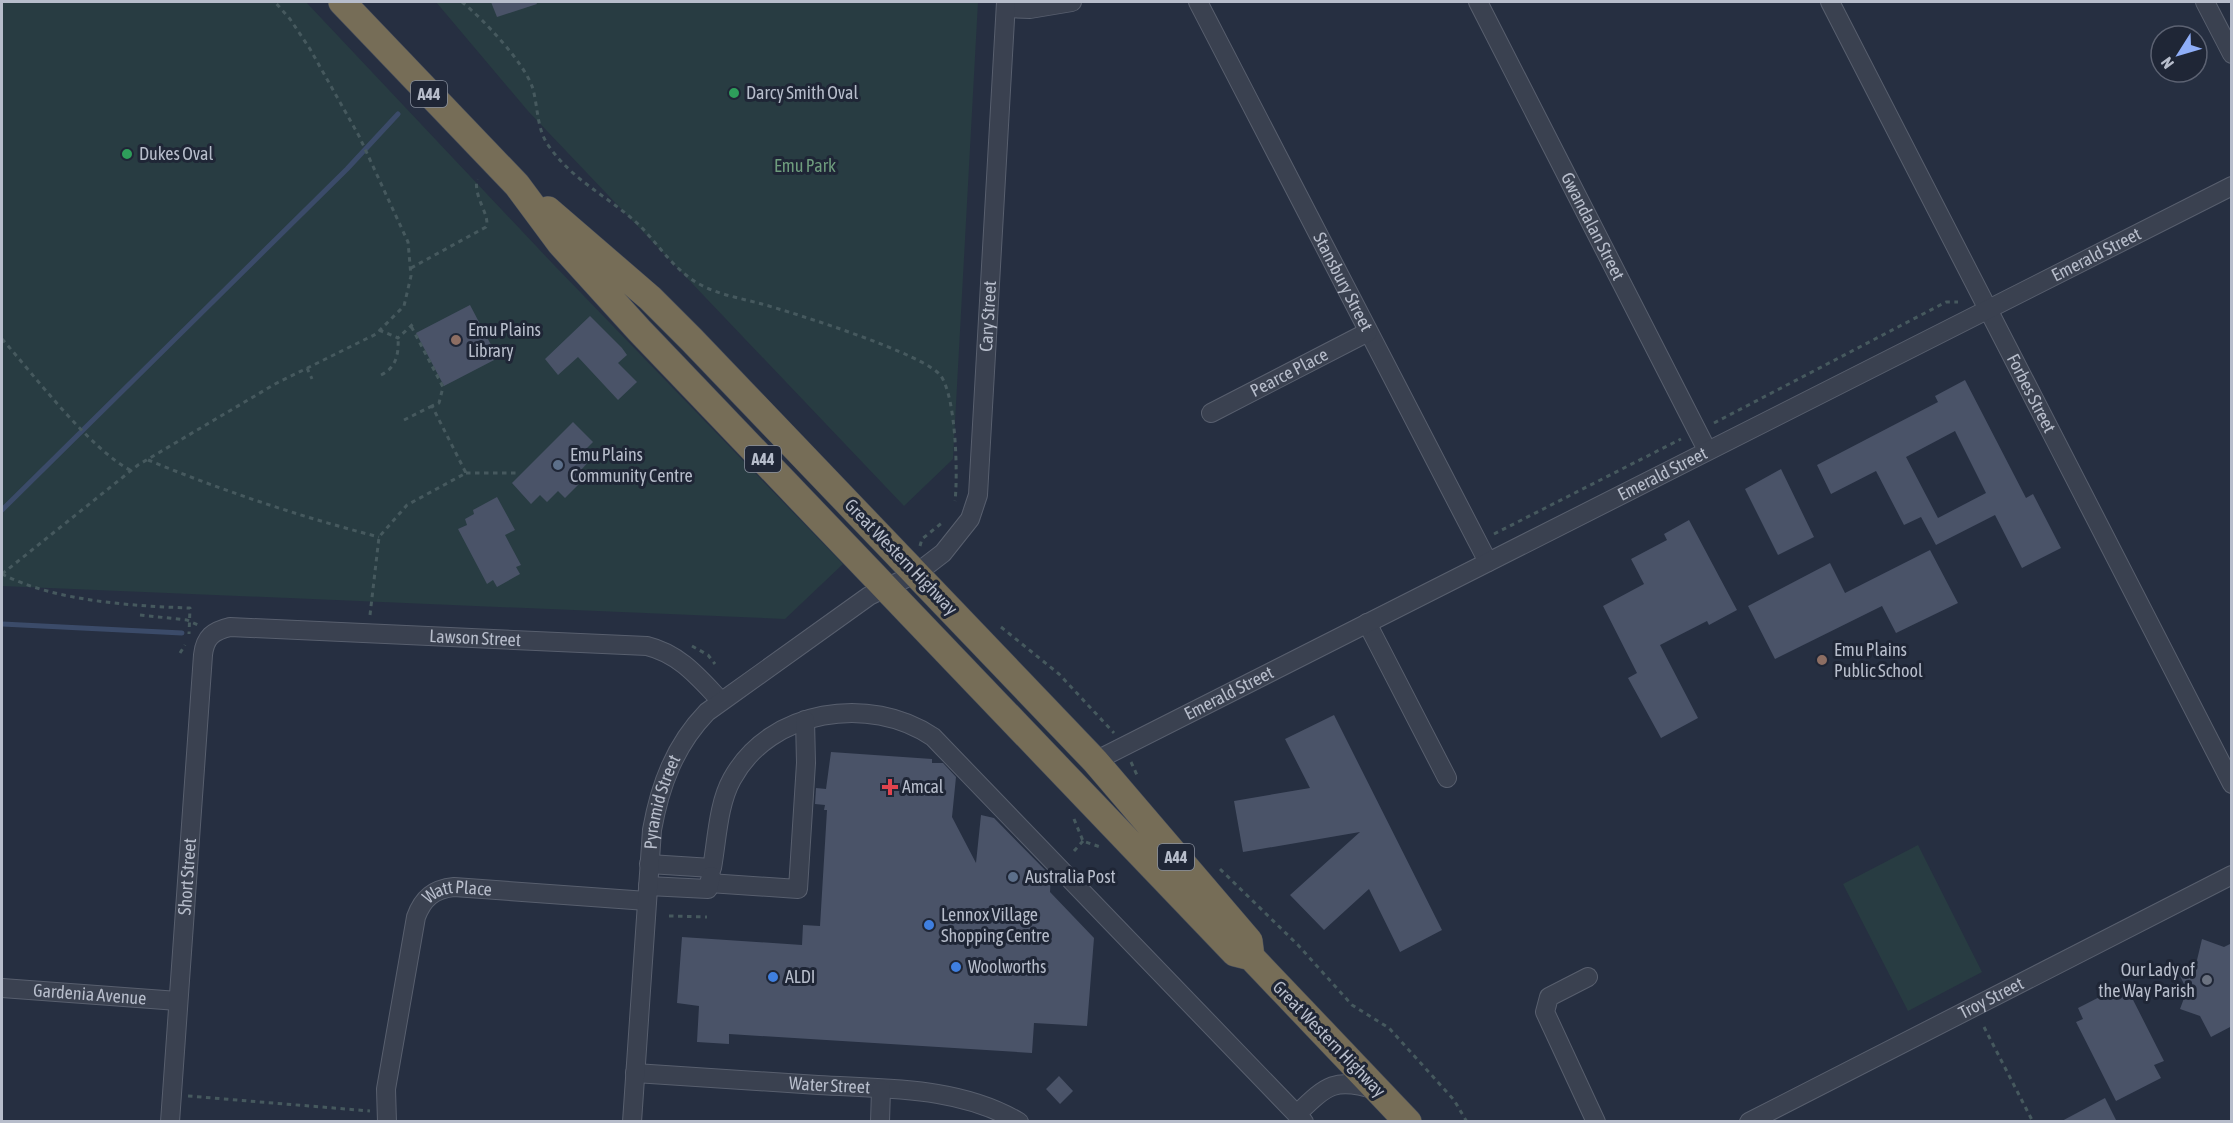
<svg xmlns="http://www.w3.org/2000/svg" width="2233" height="1123" font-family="'Asap Condensed',sans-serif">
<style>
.green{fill:#283c42}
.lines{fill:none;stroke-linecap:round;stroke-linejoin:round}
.stream{stroke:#3b4b69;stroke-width:5}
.building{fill:#4a5368;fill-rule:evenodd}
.minor-casing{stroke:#585f6e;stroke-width:20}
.highway-casing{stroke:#454c5b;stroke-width:28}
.path{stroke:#46595e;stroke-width:3;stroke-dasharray:4.5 4.5;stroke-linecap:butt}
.minor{stroke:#3a4150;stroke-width:18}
.highway{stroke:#766d57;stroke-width:27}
.leisure-dot{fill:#2e9e5b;stroke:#1f2636;stroke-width:2}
.education-dot{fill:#8d6e63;stroke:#1f2636;stroke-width:2}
.service-dot{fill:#5c6f8a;stroke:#1f2636;stroke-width:2}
.health-dot{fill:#e0444e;stroke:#1f2636;stroke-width:2}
.shop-dot{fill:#3f7fe0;stroke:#1f2636;stroke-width:2}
.worship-dot{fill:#6b7280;stroke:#1f2636;stroke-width:2}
.labels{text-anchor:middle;stroke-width:6;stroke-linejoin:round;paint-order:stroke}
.shield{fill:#1f2636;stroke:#89909e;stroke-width:1.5}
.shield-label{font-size:16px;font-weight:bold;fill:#b7bdcb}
.poi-label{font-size:18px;fill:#b7bdcb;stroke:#1f2636;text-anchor:start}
.park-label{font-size:18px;fill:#6e9c7d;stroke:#1f2636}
.street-label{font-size:18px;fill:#b7bdcb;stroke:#1f2636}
</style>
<rect width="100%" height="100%" fill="#262f41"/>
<!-- green -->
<path class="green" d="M2 2H306L553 264 843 564 785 619 2 586Z
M436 2H978L953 459 904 506 528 111Z
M1918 845 1982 972 1908 1011 1843 884Z"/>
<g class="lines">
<!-- stream -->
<path class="stream" d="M2 510 347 169 398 114
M2 624 182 633"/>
</g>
<!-- building -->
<path class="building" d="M491 2H536L537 4 497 17Z
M470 305 498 358 444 386 416 333Z
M590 316 622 348 627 355 618 363 637 382 618 400 578 357 558 375 545 359Z
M1965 380 2026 498 2033 494 2061 548 2022 568 1995 515 1936 545 1921 517 1904 525 1876 471 1831 494 1817 465 1938 402 1935 396ZM1955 431 1986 493 1938 518 1906 457Z
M573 422 593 442 584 451 591 459 581 470 587 476 565 498 558 491 547 502 540 495 531 504 512 483Z
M1781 469 1814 537 1778 555 1745 489Z
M497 497 515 530 505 535 521 565 516 567 520 574 497 587 493 580 487 584 458 529 467 525 465 519 474 514 473 510Z
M1689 520 1737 610 1709 625 1707 621 1660 645 1698 718 1661 738 1628 678 1637 673 1603 606 1644 584 1631 559 1667 540 1664 534Z
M1930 550 1958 603 1896 633 1882 606 1775 659 1748 606 1830 563 1845 593Z
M1334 715 1442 930 1400 952 1369 889 1324 930 1290 895 1360 832 1243 852 1234 801 1310 788 1285 739Z
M831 752 932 759V763H943L956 777 952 817 976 863 981 815 994 818 1051 876 1050 892 1094 938 1087 1026 1034 1023 1032 1053 729 1034V1044L697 1042 699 1006 677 1003 682 937 802 945 803 925 820 926 827 810H824L825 805 815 804 816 788 826 789Z
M2202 939 2224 947 2232 943V1026L2211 1037 2200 1016 2180 1009 2187 990 2177 970 2197 960Z
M2125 984 2164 1061 2154 1065 2161 1078 2116 1101 2076 1022 2083 1019 2078 1008Z
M1059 1076 1073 1091 1060 1104 1046 1089Z
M2105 1098 2117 1122H2060Z"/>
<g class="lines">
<!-- minor casing -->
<g class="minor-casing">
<g id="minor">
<path id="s1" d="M1198 2 1488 562"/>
<path id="s2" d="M1478 2 1707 450"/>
<path id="s3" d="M1830 2 2232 784"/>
<path d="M2205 2 2232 54"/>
<path d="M1006 8 1030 9 1072 2"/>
<path id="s4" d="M1211 413 1368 332"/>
<path d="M1367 623 1447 778"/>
<path id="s5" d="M1095 761 2232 186"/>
<path d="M649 864 712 868C717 840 718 804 732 779 770 709 870 694 933 737L1304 1122"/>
<path d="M709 883 798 889 806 763 805 720"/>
<path d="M648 886 708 889 711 876"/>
<path d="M1588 977 1549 997 1545 1012 1596 1122"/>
<path id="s6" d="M2 988 178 1001"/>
<path id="s7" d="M635 1073C696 1077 757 1081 818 1085 885 1089 959 1086 1019 1122"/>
<path d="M1297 1114C1327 1085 1335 1077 1376 1090"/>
<path id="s8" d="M170 1122 203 655C205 637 213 631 230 627L647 646C680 654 699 678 721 701"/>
<path id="s9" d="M387 1122 386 1089 416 917C423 898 434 889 454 887L647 901"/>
<path id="s10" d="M632 1122 652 830C660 785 675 745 707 712L869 596 917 573 943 553 970 519 978 495 1006 2"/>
<path d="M880 1122 881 1089"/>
<path id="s11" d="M1749 1122 2232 875"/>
</g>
</g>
<!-- highway casing -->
<g class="highway-casing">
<path id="highway" d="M342 2 517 185 560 243 639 330 1235 953 1251 957 1408 1122
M548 210 650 298 692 340 1095 761 1249 941 1251 957"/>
</g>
<!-- path -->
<path class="path" d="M462 2C483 19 525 63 533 89 538 108 537 129 548 145 573 181 606 195 637 223 654 239 667 260 686 275 707 293 736 297 762 304 794 313 925 354 941 376 956 398 958 474 955 501
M411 268 486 227C491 216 473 197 477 179
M379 330 398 338 414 323
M2 339C34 375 89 448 130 470
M307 368 312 379
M381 375C396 368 399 354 398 338
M404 420 432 406
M1714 423 1946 302H1958
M148 460C223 491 301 517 379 537
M466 473H517
M1494 534 1681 439
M920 546 922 539 943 522
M2 574 138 465 275 384 376 334 404 306 411 276 408 242 359 136 310 49 290 19 275 2
M2 574C54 601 131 606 190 608L189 634
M140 615 187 620 198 625
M370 615 379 537 407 505 466 473 432 406 439 403 443 387 411 326
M1001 627 1059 674 1114 733
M692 646 708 655 715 664
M180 653 185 645
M1131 762 1137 775
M1074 819 1083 841 1103 848
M1074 851 1083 841
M1220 869 1298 945 1352 1005 1389 1028 1454 1100 1467 1122
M669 916 707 917
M1984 1027 2033 1122
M188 1096 370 1111"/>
<!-- minor -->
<use href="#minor" class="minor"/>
<!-- highway -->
<use href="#highway" class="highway"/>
</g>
<!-- markers -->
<g class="leisure-dot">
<circle cx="734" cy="93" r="6"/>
<circle cx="127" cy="154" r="6"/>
</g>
<g class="education-dot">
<circle cx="456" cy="340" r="6"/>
<circle cx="1822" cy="660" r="6"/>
</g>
<g class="service-dot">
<circle cx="558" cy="465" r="6"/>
<circle cx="1013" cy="877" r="6"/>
</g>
<path class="health-dot" d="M887 778h6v6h6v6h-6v6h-6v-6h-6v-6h6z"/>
<g class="shop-dot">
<circle cx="929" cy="925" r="6"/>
<circle cx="956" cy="967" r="6"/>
<circle cx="773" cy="977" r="6"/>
</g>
<circle class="worship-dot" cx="2207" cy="980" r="6"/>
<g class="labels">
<!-- shield labels -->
<g class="shield">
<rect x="411" y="81" width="36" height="26" rx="4.5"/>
<rect x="745" y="446" width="36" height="26" rx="4.5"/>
<rect x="1158" y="844" width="36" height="26" rx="4.5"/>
</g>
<g class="shield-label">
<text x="429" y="100">A44</text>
<text x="763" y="465">A44</text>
<text x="1176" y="863">A44</text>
</g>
<!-- poi labels -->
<g class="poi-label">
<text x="746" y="99">Darcy Smith Oval</text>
<text x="139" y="160">Dukes Oval</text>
<text x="468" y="336">Emu Plains<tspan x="468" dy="21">Library</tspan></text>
<text x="570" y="461">Emu Plains<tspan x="570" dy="21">Community Centre</tspan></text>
<text x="1834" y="656">Emu Plains<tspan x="1834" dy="21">Public School</tspan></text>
<text x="902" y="793">Amcal</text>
<text x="1025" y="883">Australia Post</text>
<text x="941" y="921">Lennox Village<tspan x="941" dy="21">Shopping Centre</tspan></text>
<text x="968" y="973">Woolworths</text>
<text x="2195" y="976" text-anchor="end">Our Lady of<tspan x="2195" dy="21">the Way Parish</tspan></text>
<text x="785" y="983">ALDI</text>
</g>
<!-- park labels -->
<g class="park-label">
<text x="805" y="172">Emu Park</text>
</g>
<!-- street labels -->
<g class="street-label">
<text dy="6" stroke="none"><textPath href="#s2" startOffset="252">Gwandalan Street</textPath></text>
<text dy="6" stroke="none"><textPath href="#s5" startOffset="1122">Emerald Street</textPath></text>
<text dy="6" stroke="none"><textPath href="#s1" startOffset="315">Stansbury Street</textPath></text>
<text dy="6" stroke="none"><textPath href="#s10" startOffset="958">Cary Street</textPath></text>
<text dy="6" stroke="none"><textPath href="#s4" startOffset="88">Pearce Place</textPath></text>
<text dy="6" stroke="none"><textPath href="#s3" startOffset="440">Forbes Street</textPath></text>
<text dy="6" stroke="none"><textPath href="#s5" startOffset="636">Emerald Street</textPath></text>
<text transform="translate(901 557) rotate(46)" y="6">Great Western Highway</text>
<text dy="6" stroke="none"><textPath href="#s8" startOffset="756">Lawson Street</textPath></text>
<text dy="6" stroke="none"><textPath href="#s5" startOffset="150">Emerald Street</textPath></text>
<text dy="6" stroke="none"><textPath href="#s10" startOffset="322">Pyramid Street</textPath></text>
<text dy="6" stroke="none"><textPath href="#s8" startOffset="246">Short Street</textPath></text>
<text dy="6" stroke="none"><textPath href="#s9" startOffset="262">Watt Place</textPath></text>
<text dy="6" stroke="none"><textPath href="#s6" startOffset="88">Gardenia Avenue</textPath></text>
<text dy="6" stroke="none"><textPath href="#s11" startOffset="272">Troy Street</textPath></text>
<text transform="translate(1329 1039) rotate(46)" y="6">Great Western Highway</text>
<text dy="6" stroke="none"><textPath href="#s7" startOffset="195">Water Street</textPath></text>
</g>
</g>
<!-- border -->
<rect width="2233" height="1123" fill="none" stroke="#b7bdcb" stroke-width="6"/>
<!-- north arrow -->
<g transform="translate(2179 54) rotate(233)"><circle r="28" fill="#1f2636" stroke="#5c6272" stroke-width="1.5"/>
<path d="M0-4.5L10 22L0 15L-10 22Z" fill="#8faef8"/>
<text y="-9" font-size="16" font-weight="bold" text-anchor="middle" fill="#b7bdcb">N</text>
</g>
</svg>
